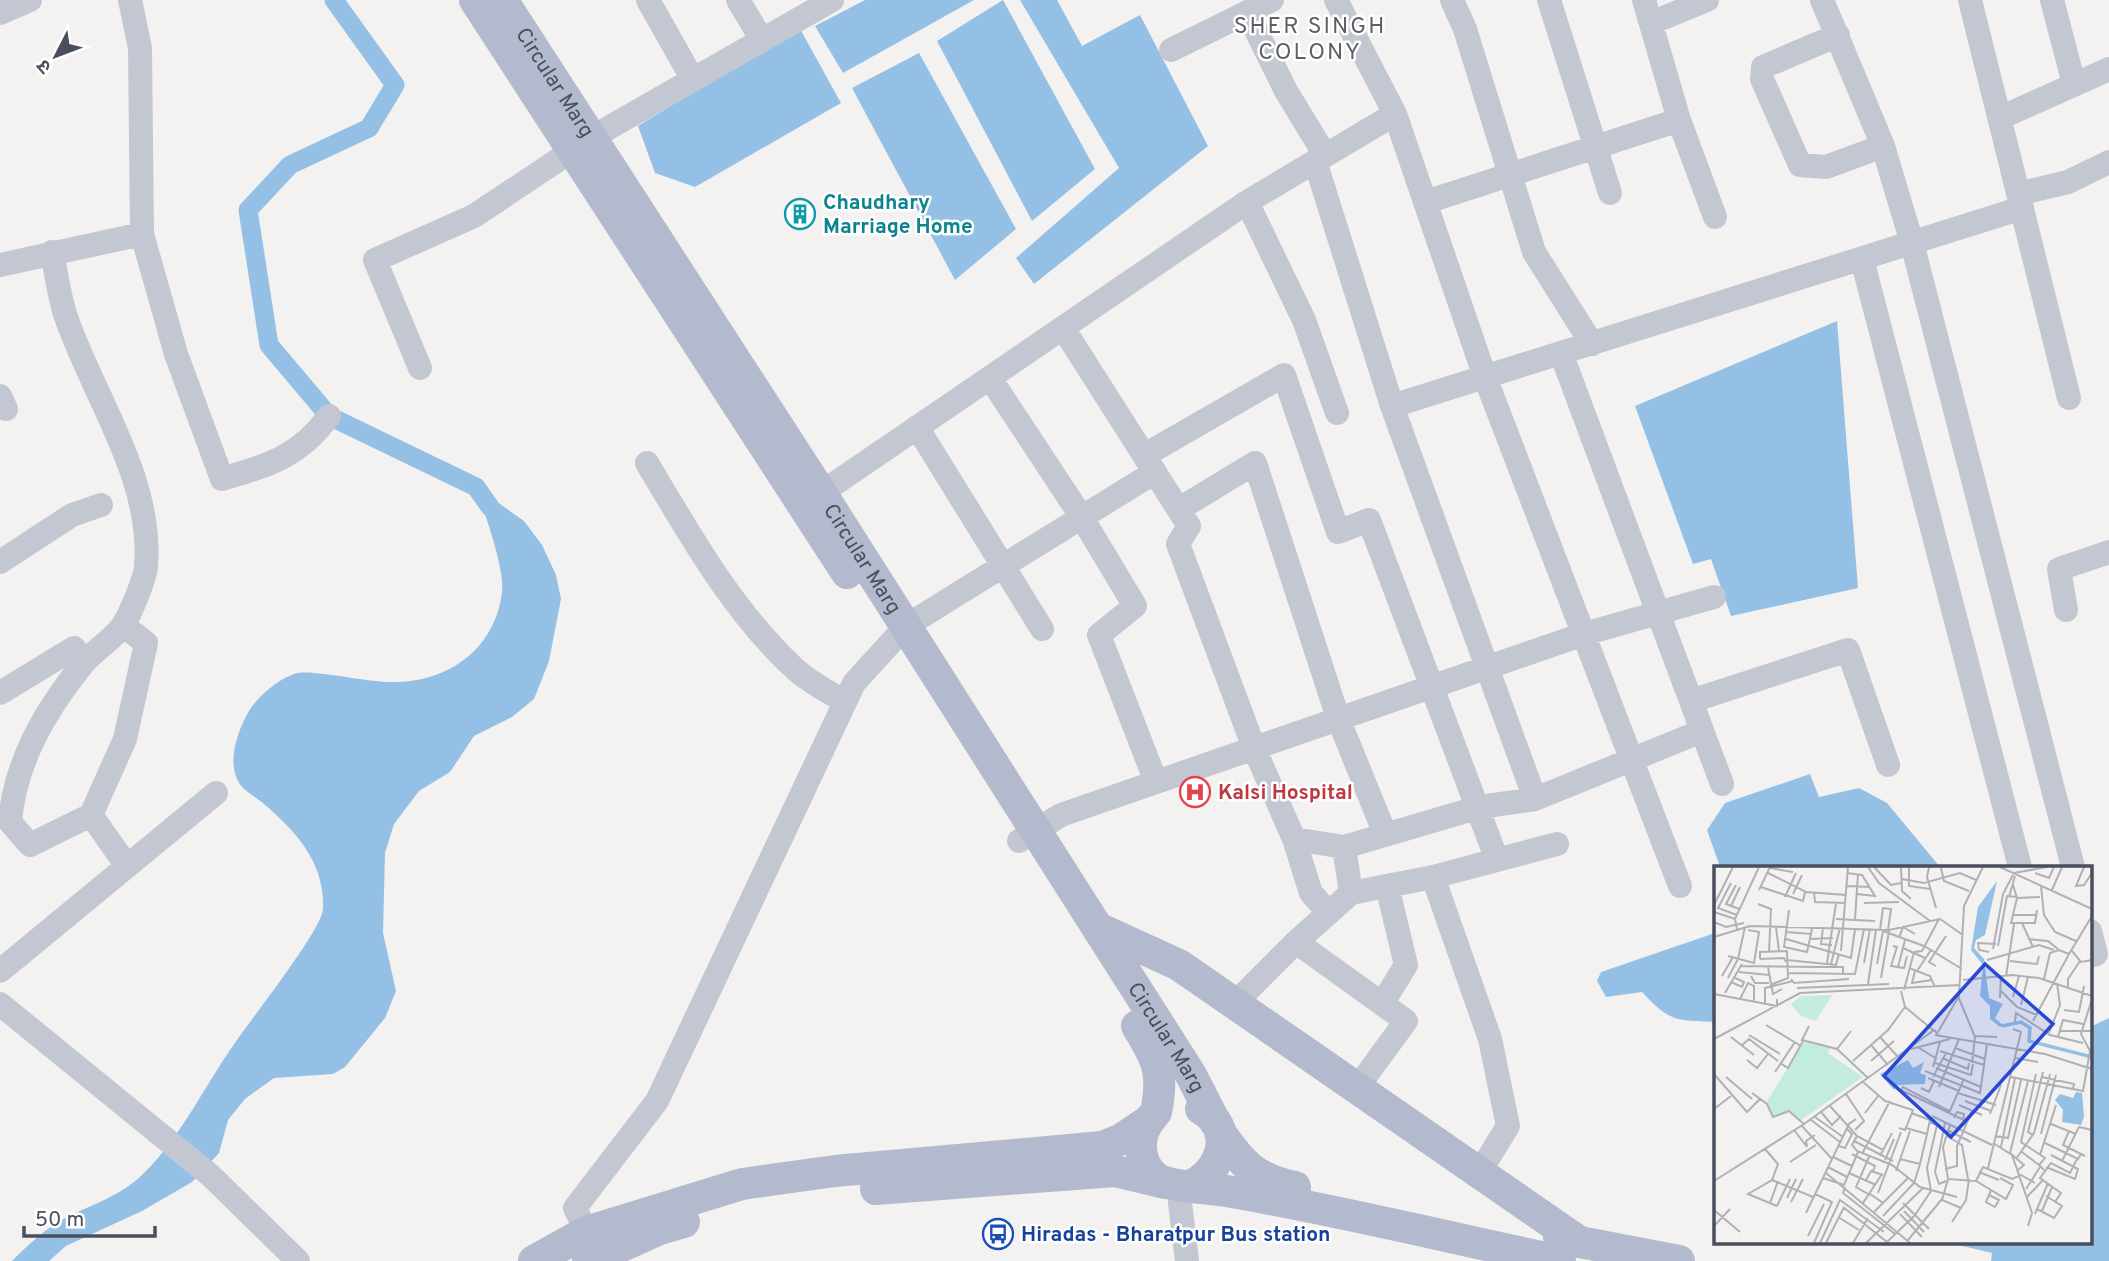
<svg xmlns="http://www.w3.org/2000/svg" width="2109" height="1261" font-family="Overpass,'Noto Sans Devanagari',sans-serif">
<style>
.water{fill:#95c0e5}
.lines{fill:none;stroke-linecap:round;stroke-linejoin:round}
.canal{stroke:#95c0e5;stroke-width:19}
.minor{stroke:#c3c7d1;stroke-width:24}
.major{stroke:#b3bacd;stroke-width:32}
.labels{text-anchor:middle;stroke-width:5;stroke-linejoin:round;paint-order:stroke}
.street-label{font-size:21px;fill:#4a4f5d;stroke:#fff}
.culture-label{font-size:21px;font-weight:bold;fill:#0d838f;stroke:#fff;text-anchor:start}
.health-label{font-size:21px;font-weight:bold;fill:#be3a42;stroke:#fff;text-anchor:start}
.transit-label{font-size:21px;font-weight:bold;fill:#164399;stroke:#fff;text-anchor:start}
.neighbourhood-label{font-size:23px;letter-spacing:2px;fill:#5e5f65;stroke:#fff}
.inset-river{fill:none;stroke:#95c0e5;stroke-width:3.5}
.inset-road{fill:none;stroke:#afb1b6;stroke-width:2}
.view{fill:#2a48d5;fill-opacity:0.15;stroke:#2a48d5;stroke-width:3.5}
.inset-edge{fill:none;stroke:#4a4f5d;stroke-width:3.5}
</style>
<rect width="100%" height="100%" fill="#f3f2f1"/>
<!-- water -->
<path class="water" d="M865 0H974L843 73 815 26Z
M1003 0 1095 169 1032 221 937 41Z
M1020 0H1057L1082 46 1140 15 1208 146 1034 284 1016 258 1119 168Z
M799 27 841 103 695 187 655 173 638 126Z
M919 53 1016 229 955 280 852 88Z
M1837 321 1858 588 1731 616 1711 559 1693 564 1635 406Z
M476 487 524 521 542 545 556 575 561 599 549 661 534 699 512 717 474 736 450 772 419 791 394 824 385 853 383 933 396 991 385 1018 345 1067 333 1074 274 1078 245 1099 228 1120 219 1153 192 1182 142 1211 66 1246 49 1261H12C28 1245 45 1229 65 1218 93 1204 121 1196 144 1173 180 1139 209 1078 239 1037 254 1016 322 929 323 909 325 862 296 832 264 804 256 797 242 790 238 781 227 760 238 730 249 711 258 696 282 676 298 673 314 670 368 682 389 682 445 684 495 651 502 592 505 568 484 512 476 487Z
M1810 774 1819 797 1859 788 1887 803 1940 867H1720L1707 830 1725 803Z
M1715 933V1022C1676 1020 1671 1023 1642 992L1606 997 1597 981 1601 972Z
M2109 1018V1261H1991L1992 1253 1946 1242H2090V1027Z"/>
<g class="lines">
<!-- canal -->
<path class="canal" d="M334 0 395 85 369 128 290 165 248 210 269 345 329 416 476 487 490 507"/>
<!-- minor -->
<path class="minor" d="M130 0 140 48 142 234 176 354 222 479C269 465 299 457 329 416
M648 0 693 80
M738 0 762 40
M1336 0 1395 114
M1452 0 1465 29 1534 252 1592 344
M1549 0 1610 193
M1644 0 1679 120 1715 217
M1822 0 1883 146 1912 243 2073 867
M1970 0 2069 398
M2052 0 2074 84
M1247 12 1286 91 1325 155
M0 13 30 0
M1651 23 1707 0
M1838 35 1763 67 1762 79 1800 165 1826 167 1883 146
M1171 50 1272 0
M2000 118 2109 69
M1315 161 1392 406 1535 799
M2018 194 2068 182 2109 162
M1247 202 1304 320 1337 413
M1426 202 1679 120
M52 252C56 272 59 295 65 314 92 395 153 477 146 565 146 577 130 614 124 624 113 640 94 650 82 665 45 711 15 762 10 822L30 845 91 815
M1862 259 2020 867
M0 265 142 234
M1063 328 1189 526 1178 544 1254 748 1294 839 1311 893 1329 913
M1561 353 1722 784
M420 368 375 260 474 216 591 138 832 0
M990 378 1081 516 1135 606 1099 635 1156 782
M0 396 6 409
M1392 406 2022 208
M917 427 1042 629
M1145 455 1284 375 1338 532 1369 520 1497 860
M647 463C690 535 733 612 795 669 809 682 829 692 845 702
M821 493 1247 202 1395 114 1485 377 1680 886
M1179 509 1255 463 1338 718 1385 834
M0 562 72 515 101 505
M2066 610 2059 569 2109 552
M123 625 146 643 125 739 91 815 127 866
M0 693 74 648 84 663
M1691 701 1848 650 1888 765
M1294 839 1344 847 1480 807 1535 799 1702 731
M1019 841 1061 815 1584 634 1714 597
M1344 847 1351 893
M1433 877 1490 1039 1508 1126 1479 1173
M2090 931 2096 954 2090 956
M1296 942 1406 1021 1357 1088
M0 971 216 793
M0 1004 210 1175 298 1261
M1234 1004 1296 942 1351 893 1433 877 1557 844
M1382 1004 1406 965 1387 886
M1178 1186 1187 1261
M594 1247 575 1208 657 1101 854 683 906 626 1155 472"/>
<!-- major -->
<g class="major">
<path d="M475 0 847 573"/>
<path id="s1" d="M502 0 821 493 1191 1075 1215 1122"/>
<path d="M1098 928 1179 965 1578 1241"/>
<path d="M1137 1026C1158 1060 1164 1073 1156 1112"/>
<path d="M1153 1116C1137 1133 1136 1161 1155 1177 1169 1188 1213 1188 1232 1192 1342 1211 1451 1238 1560 1261"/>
<path d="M1220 1132C1242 1164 1255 1179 1295 1187"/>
<path d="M1192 1185C1222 1171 1236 1128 1201 1109"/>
<path d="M876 1189 1115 1171 1165 1183"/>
<path d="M1559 1238 1679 1261"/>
<path d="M534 1261 586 1232 742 1184 835 1171 1102 1147 1122 1139 1147 1122"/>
<path d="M588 1261 660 1229 684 1222"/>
</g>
</g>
<!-- icons -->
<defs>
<g id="building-ring" transform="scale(1.575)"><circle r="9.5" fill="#fff" stroke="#0f9aa8" stroke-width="1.5"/><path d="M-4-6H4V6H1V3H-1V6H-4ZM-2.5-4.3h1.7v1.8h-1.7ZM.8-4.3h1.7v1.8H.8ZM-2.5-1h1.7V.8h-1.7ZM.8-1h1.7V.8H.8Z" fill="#0f9aa8"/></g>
<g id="hospital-ring" transform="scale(1.575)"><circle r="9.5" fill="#fff" stroke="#e0444e" stroke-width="1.5"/><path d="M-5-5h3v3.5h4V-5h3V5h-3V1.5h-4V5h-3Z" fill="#e0444e"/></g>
<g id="bus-ring" transform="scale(1.575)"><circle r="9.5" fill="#fff" stroke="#1a4fb4" stroke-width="1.5"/><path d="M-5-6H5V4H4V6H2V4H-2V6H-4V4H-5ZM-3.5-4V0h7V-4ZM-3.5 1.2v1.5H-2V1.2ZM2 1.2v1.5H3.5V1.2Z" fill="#1a4fb4"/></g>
</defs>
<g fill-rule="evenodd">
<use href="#building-ring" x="800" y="214"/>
<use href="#hospital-ring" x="1195" y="792"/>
<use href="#bus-ring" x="998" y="1234"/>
</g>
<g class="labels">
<!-- street labels -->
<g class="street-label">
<text dy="7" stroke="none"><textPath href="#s1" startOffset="98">Circular Marg</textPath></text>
<text dy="7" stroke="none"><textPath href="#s1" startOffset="665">Circular Marg</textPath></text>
<text dy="7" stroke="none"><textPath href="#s1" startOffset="1232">Circular Marg</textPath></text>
</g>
<!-- culture labels -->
<g class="culture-label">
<text x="823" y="209">Chaudhary<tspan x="823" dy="24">Marriage Home</tspan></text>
</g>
<!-- health labels -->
<g class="health-label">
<text x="1218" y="799">Kalsi Hospital</text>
</g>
<!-- transit labels -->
<g class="transit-label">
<text x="1021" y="1241">Hiradas - Bharatpur Bus station</text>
</g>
<!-- neighbourhood labels -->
<g class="neighbourhood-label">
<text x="1310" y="33">SHER SINGH<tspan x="1310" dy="26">COLONY</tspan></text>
</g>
</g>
<!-- overview -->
<g transform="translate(1714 866)">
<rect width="378" height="378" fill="#f3f2f1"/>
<path d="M118 129 102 155 87 150 77 138 87 130ZM90 176 116 182 114 187 149 211 87 254 76 245 59 250 53 235Z" fill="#c4ecde"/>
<path d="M283 15 271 69 262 74 260 82 270 93 275 132 289 138 281 152 290 160 286 161 276 153V140L266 130 269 99 257 84 264 41ZM194 194 199 202 210 196 206 207 212 209 211 218 184 219 180 224 166 208ZM362 226 368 227 370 251 367 259 348 256 349 244 341 234 346 228 359 232Z" fill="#95c0e5"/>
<path class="inset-river" d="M288 160 307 156 316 162 315 175 378 191"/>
<path class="inset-road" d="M154 1 165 17 216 55M160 1 177 19 187 17M187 1 188 25 197 33M195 1V20L216 23M215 1 213 11 222 42M286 1 378 43M370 1 362 20 370 19 378 7M56 2 79 6M227 2 230 15 255 25M54 7 92 26 132 29M133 7 148 9 161 30 143 28M300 7 333 1M321 7 335 12 340 1M188 13 210 17 246 7 262 14M17 17 4 42 23 49M22 19 12 38 25 43M299 19 303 32 297 57H321L323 44M133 20 156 21M327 20 330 49 341 66 362 75M47 21 89 35 91 26M45 24 56 1M338 24 348 1M100 27 101 36 132 37M79 28 88 9M71 31 82 7M295 31 301 10M303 32 326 31M150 37 185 36M44 38 57 43 55 86M0 39 19 1M17 40 26 21M75 44 70 81 93 86 97 68M0 46 21 53M299 49H322M122 53 161 55M141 53 144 8M0 56 12 61 30 57M308 57 319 81M62 61 65 85M109 62 107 78 118 79M23 63 21 53 45 1M166 64 169 42 177 43 174 64M169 65 210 80 248 103M72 66 97 68 98 62M0 71 36 60 175 64 226 53 249 69M185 72 189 61 201 68M72 73 137 92 141 63M97 73 119 72M314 73 334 75 345 84M179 80 183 81 177 100 190 102 193 90M284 80 293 30 303 31M189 82 211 92M279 83 289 28 299 9M127 85 134 1M358 85 367 96 378 94M200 86 208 85 225 53M275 86 265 84 264 77 282 78M14 90 40 97 45 66 34 64M46 93V86L73 85 74 112 56 119M46 93 70 92 72 96M73 94 122 99 125 88M273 94 325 79 340 84M296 95 323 98 325 90M113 97 122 37M150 97 156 63M117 98 126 62M163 98 169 65M27 100 104 101M222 100 215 96 232 70M54 101 59 128 68 123M104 101H129V107M184 101 191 74M195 102 216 110 221 121M201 105 198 117 218 114M203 105 217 84M25 106 55 109M74 107 141 108 150 63M8 110 19 91M37 110 41 117H55M292 110 300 58M14 112 24 93 31 61M167 112 175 65M77 113 80 117 135 113M330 113 336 87 345 84 355 88 378 50M249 114 298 109 325 112 378 130M17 116 28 121 30 116 19 111M154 118 162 64M354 121V113L366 95M83 122 175 118M190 124 200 86M286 124 303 141 323 149M187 125 191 141 219 164M11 127 28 98M0 128 63 140V133M244 130 261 171 258 197M299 131 305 110M286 132 287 110M26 133 34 117 40 120V136M51 137V122L79 115M307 139 314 111M350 144 365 146 370 120M319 155 355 88M301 156 302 147 336 169 369 177M52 159 87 180M95 160 88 174 123 183 154 212M346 165H378M224 166 245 130 250 40 269 1M335 167 346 139 343 117M35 169 66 188M221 169 331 188 378 203M261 170 283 171M17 171 40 189M166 171 184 191M344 171 349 154 369 158M0 173 86 127 246 119M157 179 174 199M27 180 35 173 64 195M205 182 223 193M241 182 271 193M123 183 137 165M197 183 236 173M226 185 270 199M228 192 254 203 255 197M301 192 324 196M33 194 43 202 54 188M139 195 174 164 191 141M157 195 180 175M66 197 74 202 89 175M221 197 257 209 259 198M219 201 226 176M222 202 267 221M211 205 266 227 273 178M61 206 81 176M0 208 33 246 46 233M322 208 307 276 331 292 325 299 330 304M12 211 38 233M219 211 232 187M297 211 369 225 376 185 367 168 378 133M328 211 360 218 359 223M214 212 245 225M149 216 171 235 199 244 191 264 185 262M225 221 245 173M207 222 215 226 220 215M38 227 53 238 59 251 75 245 90 258M244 227 282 239M132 228 150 255 141 264M251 235 277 245M245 239 268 249M116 240 143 270 169 284M0 243 17 230M235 245 189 221 187 224 254 256M107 246 118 259 127 250M151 247 164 230M235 247 250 213M276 248 287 219M218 250 278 279M101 251 129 271M240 252 243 246 250 248 249 255M97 254 126 276M231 257 221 306 225 318 232 315M337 258 362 268M88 260 118 293M192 262 213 268 216 254 197 247M80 264 93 281 92 275 101 269M235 265 257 276M355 265 349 279 371 290M327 268 342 209M319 269 314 266 329 206M143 270 138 279 143 285 178 299 206 321 243 331M233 270 248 279 254 313M281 270 294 272 307 214M140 275 179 295M279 277 298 289 318 347 314 360M331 277 364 293 367 288M125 280 131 282 138 268 133 263M287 281 301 212M51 283 64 298 58 314 34 328 63 340M308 286 325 299M138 288 161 300 159 305M148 288 176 235M326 289 342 239M166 290 178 267M119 291 138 300M155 291 142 321 156 329M186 293 206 298 213 268M302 293 320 267 336 208M171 294 180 273M348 295 365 261 378 264M76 296 102 279M114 301 133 311M332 301 361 313 364 303 337 289M274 302 307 166 299 163M231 303 243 300V280L258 245M182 305 196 265M303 305 310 299 296 287 314 215M265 306 285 314M112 307 196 377M135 307 162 319M109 312 130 319 144 286M234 313 229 281 236 259M58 314 99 331M152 314 157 305 169 309M0 315 90 258 220 164 224 168M262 315 269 301 298 313 307 309 321 317M131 321 129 327 181 368M312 323 326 301M164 327 187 266M156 328 169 337 160 346M275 329 285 334 281 341 272 336 275 329 277 324M313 331 329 314M73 332 82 313M77 336 89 313M341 336 347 327 326 312 337 297 356 307 363 293M56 337 64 315M149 337 168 308M169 337 194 312M189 337 215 363M63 340 76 313M129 341 173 376M247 342 228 334 234 313 262 315 292 333 299 319 286 312M323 343 340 352 348 340 332 330M0 344 26 366M190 345 210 366M328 345 338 321M92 347 135 258 142 253M186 348 208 371M321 348 334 317M169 350 200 317 206 298M124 351 145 364M238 356 252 334 255 313M0 360 16 343M94 370 110 338M194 374 228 333M100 377 118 336 101 328M106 377 126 334 170 366M112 377 130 341M139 377 154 352M152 377 209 322M172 377 201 349 217 325 213 302 223 259 215 256"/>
<path class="view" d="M271 98 339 158 237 271 170 210Z"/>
<rect width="378" height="378" class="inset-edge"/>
</g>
<!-- north arrow -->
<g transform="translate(56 56) rotate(228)" stroke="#ffffff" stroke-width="5" paint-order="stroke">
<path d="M0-5L12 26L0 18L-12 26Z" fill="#4a4f5d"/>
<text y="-10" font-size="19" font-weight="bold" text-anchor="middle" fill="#4a4f5d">उ</text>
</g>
<!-- scale -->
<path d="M24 1226v10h131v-10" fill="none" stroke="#4a4f5d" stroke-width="3.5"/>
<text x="35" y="1226" font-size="21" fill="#4a4f5d" stroke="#ffffff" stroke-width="5" paint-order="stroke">50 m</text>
</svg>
